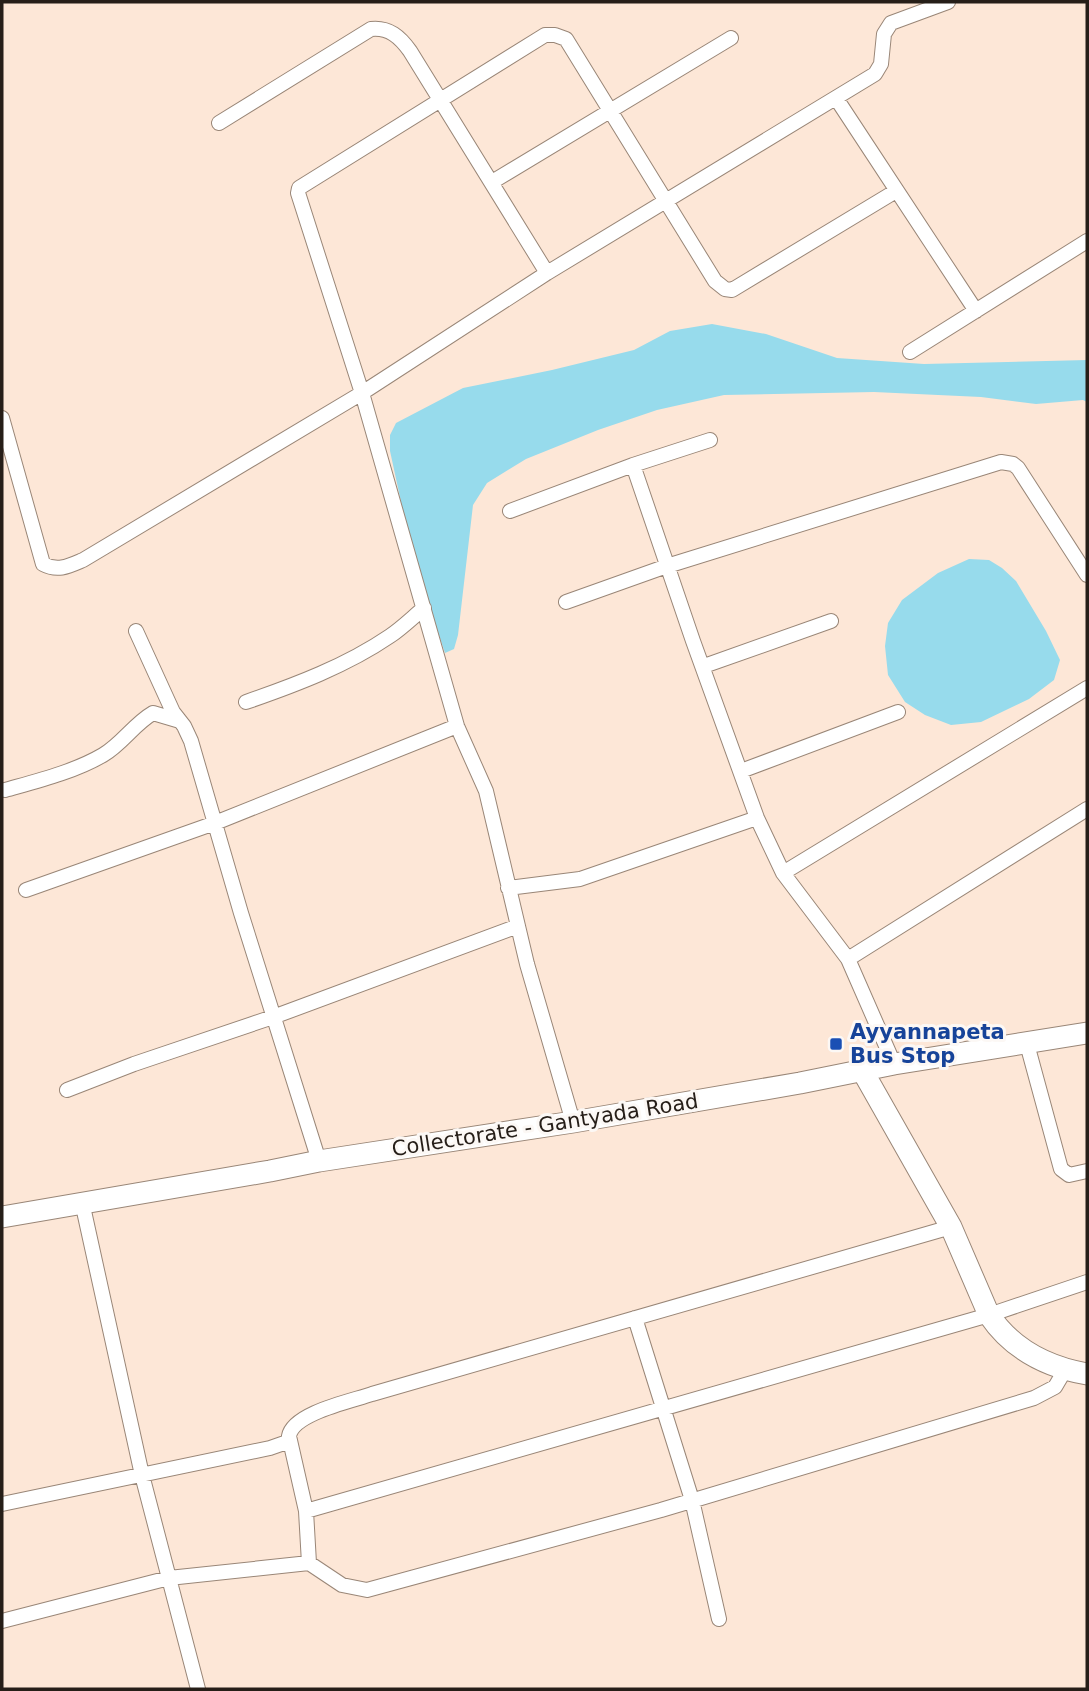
<svg xmlns="http://www.w3.org/2000/svg" width="1089" height="1691" font-family="'DejaVu Sans',sans-serif">
<style>
.water{fill:#97dbec}
.lines{fill:none;stroke-linecap:round;stroke-linejoin:round}
.street-casing{stroke:#998677;stroke-width:16}
.secondary-casing{stroke:#998677;stroke-width:23}
.street{stroke:#fff;stroke-width:14}
.secondary{stroke:#fff;stroke-width:21}
.transit-dot{fill:#1a4fb4;stroke:#fcf8f5;stroke-width:2.5}
.labels{text-anchor:middle;stroke-width:6;stroke-linejoin:round;paint-order:stroke}
.transit-label{font-size:21px;font-weight:bold;fill:#164399;stroke:#fcf8f5;text-anchor:start}
.street-label{font-size:21px;fill:#261e18;stroke:#fcf8f5}
</style>
<rect width="100%" height="100%" fill="#fde7d7"/>
<!-- water -->
<path class="water" d="M712 324 766 334 837 358 924 364 1087 360V402L1083 400 1036 404 981 397 874 392 724 395 657 410 598 430 526 459 487 483 473 505 458 635 454 649 445 653 420 579 408 534 390 451V435L396 423 463 388 552 370 634 350 670 331Z
M969 559 989 560 1002 568 1016 581 1046 631 1060 660 1054 680 1029 699 981 722 951 725 925 715 905 702 888 675 885 646 888 623 902 600 938 573Z"/>
<g class="lines">
<!-- street casing -->
<g class="street-casing">
<path id="street" d="M836 98 976 311
M219 123 371 29C389 27 400 37 410 51L547 273
M492 182 731 38
M910 352 1087 241
M2 418 43 564C58 572 69 566 83 560L362 393 547 273 875 74 881 64 884 34 891 23 948 2
M633 465 693 641 757 818 783 873 848 959 894 1064
M510 511 633 465 710 440
M566 602 667 566 1001 462 1013 464 1018 468 1087 575
M136 631 173 712 184 726 191 741 241 913 319 1161
M704 666 831 621
M246 702C295 685 346 666 390 636 402 628 413 617 424 608
M741 771 898 712
M5 790C37 781 74 772 103 755 122 744 134 724 153 713L180 721
M783 873 1087 688
M508 888 580 879 757 818
M26 890 215 823 457 726
M848 959 1087 809
M1027 1044 1061 1169 1069 1175 1087 1171
M67 1090 134 1064 273 1017 518 926
M573 1122 527 964 486 791 457 726 362 393 298 193 299 188 545 35H555L566 39 715 281 725 289 732 290 896 191
M82 1202 142 1475 198 1689
M635 1318 692 1500 719 1619
M2 1504 270 1448 290 1441
M306 1511 989 1315 1087 1282
M309 1563 306 1511 289 1436C293 1413 352 1401 372 1394L951 1227
M2 1621 169 1578 309 1563 342 1585 367 1590 661 1510 1034 1398 1055 1387 1065 1370"/>
</g>
<!-- secondary casing -->
<g class="secondary-casing">
<path id="secondary" d="M862 1070 951 1227 989 1315C1012 1349 1047 1367 1087 1374
M2 1217 270 1171 319 1161 573 1122 800 1083 894 1064 1087 1033"/>
</g>
<!-- street -->
<use href="#street" class="street"/>
<!-- secondary -->
<use href="#secondary" class="secondary"/>
</g>
<!-- markers -->
<rect class="transit-dot" x="829" y="1037" width="14" height="14" rx="3.5"/>
<g class="labels">
<!-- transit labels -->
<g class="transit-label">
<text x="850" y="1039">Ayyannapeta<tspan x="850" dy="24">Bus Stop</tspan></text>
</g>
<!-- street labels -->
<g class="street-label">
<text transform="translate(545 1125) rotate(-9)" y="7">Collectorate - Gantyada Road</text>
</g>
</g>
<!-- border -->
<rect width="1089" height="1691" fill="none" stroke="#261e18" stroke-width="7"/>
</svg>
